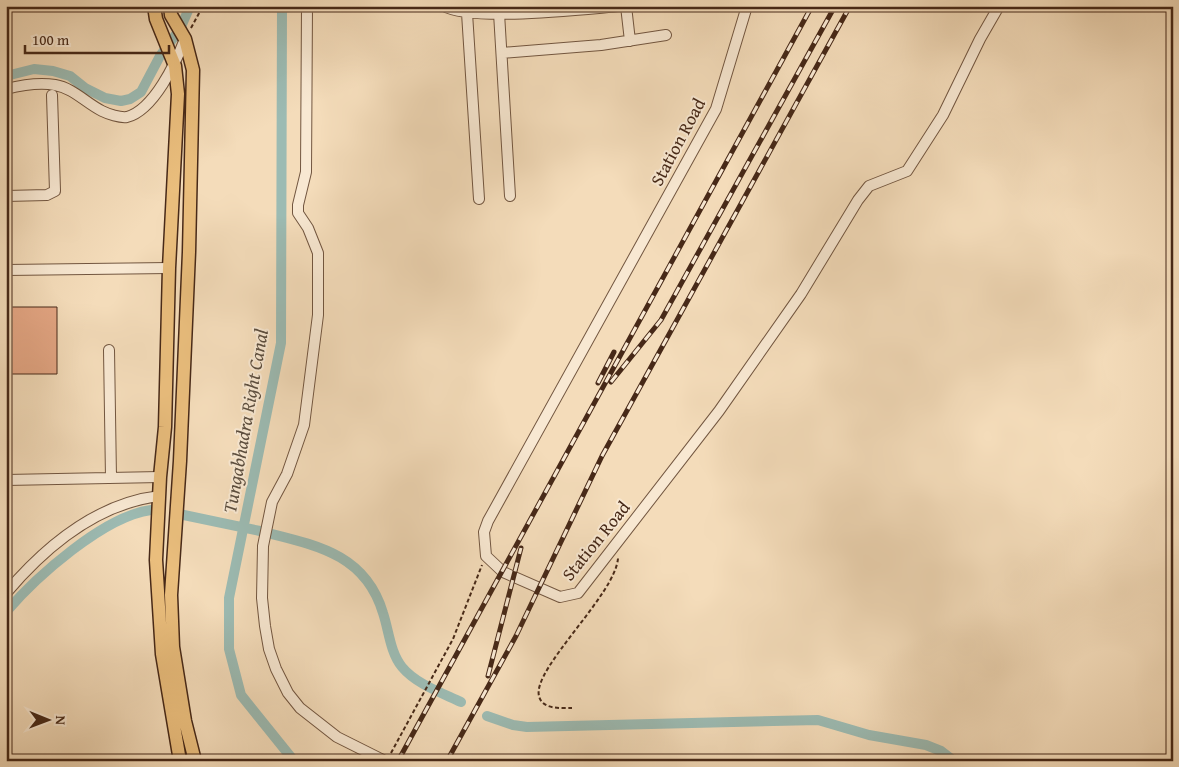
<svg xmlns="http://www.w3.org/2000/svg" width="1179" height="767" font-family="'Gentium Book Plus',serif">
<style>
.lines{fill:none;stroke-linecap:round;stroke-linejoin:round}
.canal{stroke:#9cbbb3;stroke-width:10}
.building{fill:#e4a684;stroke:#472918}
.minor-casing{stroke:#725640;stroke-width:12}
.major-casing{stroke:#472918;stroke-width:15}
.path{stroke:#472918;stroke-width:2;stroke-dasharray:4 2.5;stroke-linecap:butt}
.minor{stroke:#f8e8d2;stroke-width:10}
.major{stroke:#eabe7d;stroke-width:12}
.rail-casing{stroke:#472918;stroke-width:5}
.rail{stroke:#f8e8d2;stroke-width:3;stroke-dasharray:9;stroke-linecap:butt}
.labels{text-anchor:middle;stroke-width:4;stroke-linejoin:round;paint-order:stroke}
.street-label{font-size:18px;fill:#472918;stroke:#f8e8d2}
.water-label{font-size:19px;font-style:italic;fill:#5c4e3f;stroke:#f8e8d2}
</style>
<rect width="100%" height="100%" fill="#f4dcba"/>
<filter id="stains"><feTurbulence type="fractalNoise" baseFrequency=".004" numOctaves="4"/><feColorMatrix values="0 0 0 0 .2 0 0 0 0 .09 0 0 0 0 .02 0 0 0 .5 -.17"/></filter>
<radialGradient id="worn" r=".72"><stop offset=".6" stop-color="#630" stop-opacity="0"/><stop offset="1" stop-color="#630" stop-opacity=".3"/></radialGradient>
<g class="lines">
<!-- canal -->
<path class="canal" d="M282 6 281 343 229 598V649L241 695 294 761
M6 76 34 69 53 71 70 76 85 88 105 98 121 101 130 99 141 92 160 56 180 29 190 6
M179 514 260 531
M268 533C320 546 366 556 383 613 389 631 390 652 402 667 416 684 442 693 461 702
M6 612C36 577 104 516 151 510
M487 716 513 725 527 727 818 720 869 735 926 745 941 751 954 761"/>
</g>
<!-- building -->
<path class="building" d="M6 307H57V374H6Z"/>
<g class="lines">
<!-- minor casing -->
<g class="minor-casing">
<path id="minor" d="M307 6 306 172 298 205V213L308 228 318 253V315L304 425 287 474 272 502 263 546 262 598 265 626 269 649 276 669 288 693 300 708 337 737 385 761
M444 6C473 22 583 9 621 6
M626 6 630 41
M747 6 716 109 488 521 484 532 486 556 503 572 560 597 578 593 719 411 801 294 858 200 869 186 907 171 943 115 980 39 999 6
M467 13 479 199
M499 13 510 196
M502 53 601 45 666 35
M6 89C22 85 39 82 55 85 73 88 86 103 102 111 108 114 120 118 127 117 154 110 176 62 185 39
M6 196 47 195 55 191 52 95
M6 270 169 268
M109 350 111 478
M6 480 160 477
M6 593C45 547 98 503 160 496"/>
</g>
<!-- major casing -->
<g class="major-casing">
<path id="major" d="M154 6 156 19 175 66 178 94 169 268 165 427 160 477 156 560 162 654 180 761
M170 6 171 15 185 39 193 70 189 252 180 461 171 595 173 647 185 721 195 761"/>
</g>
<!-- path -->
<path class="path" d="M191 28 203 6
M572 708C562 708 542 710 539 696 532 669 616 594 618 558
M391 753 453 639 482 565"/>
<!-- minor -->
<use href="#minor" class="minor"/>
<!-- major -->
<use href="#major" class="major"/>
<!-- rail casing -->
<g class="rail-casing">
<path id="rail" d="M611 382 661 320 835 6
M598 383 614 352
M488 676 521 548
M398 761 812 6
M447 761 516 636 602 456 850 6"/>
</g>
<!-- rail -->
<use href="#rail" class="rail"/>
</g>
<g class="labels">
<!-- street labels -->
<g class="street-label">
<text transform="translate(678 142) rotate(-62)" y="6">Station Road</text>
<text transform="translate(596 541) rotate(-51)" y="6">Station Road</text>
</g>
<!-- water labels -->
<g class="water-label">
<text transform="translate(245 421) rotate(-80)" y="7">Tungabhadra Right Canal</text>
</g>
</g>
<!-- margin -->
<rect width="1179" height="767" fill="none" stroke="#f4dcba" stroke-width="25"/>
<rect x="8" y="8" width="1164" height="752" fill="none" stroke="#472918" stroke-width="2.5"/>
<rect x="12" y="12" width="1154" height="742" fill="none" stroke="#472918"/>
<!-- north arrow -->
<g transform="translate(48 720) rotate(91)" stroke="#f8e8d2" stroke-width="4" paint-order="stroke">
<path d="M0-4L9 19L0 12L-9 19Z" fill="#472918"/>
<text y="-8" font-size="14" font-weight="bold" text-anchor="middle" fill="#472918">N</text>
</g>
<!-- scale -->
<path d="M25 45v8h144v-8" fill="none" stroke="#472918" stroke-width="2.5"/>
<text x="32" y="45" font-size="15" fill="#472918" stroke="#f8e8d2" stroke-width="4" paint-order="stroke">100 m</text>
<rect width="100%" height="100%" filter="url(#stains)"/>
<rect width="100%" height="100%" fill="url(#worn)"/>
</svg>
